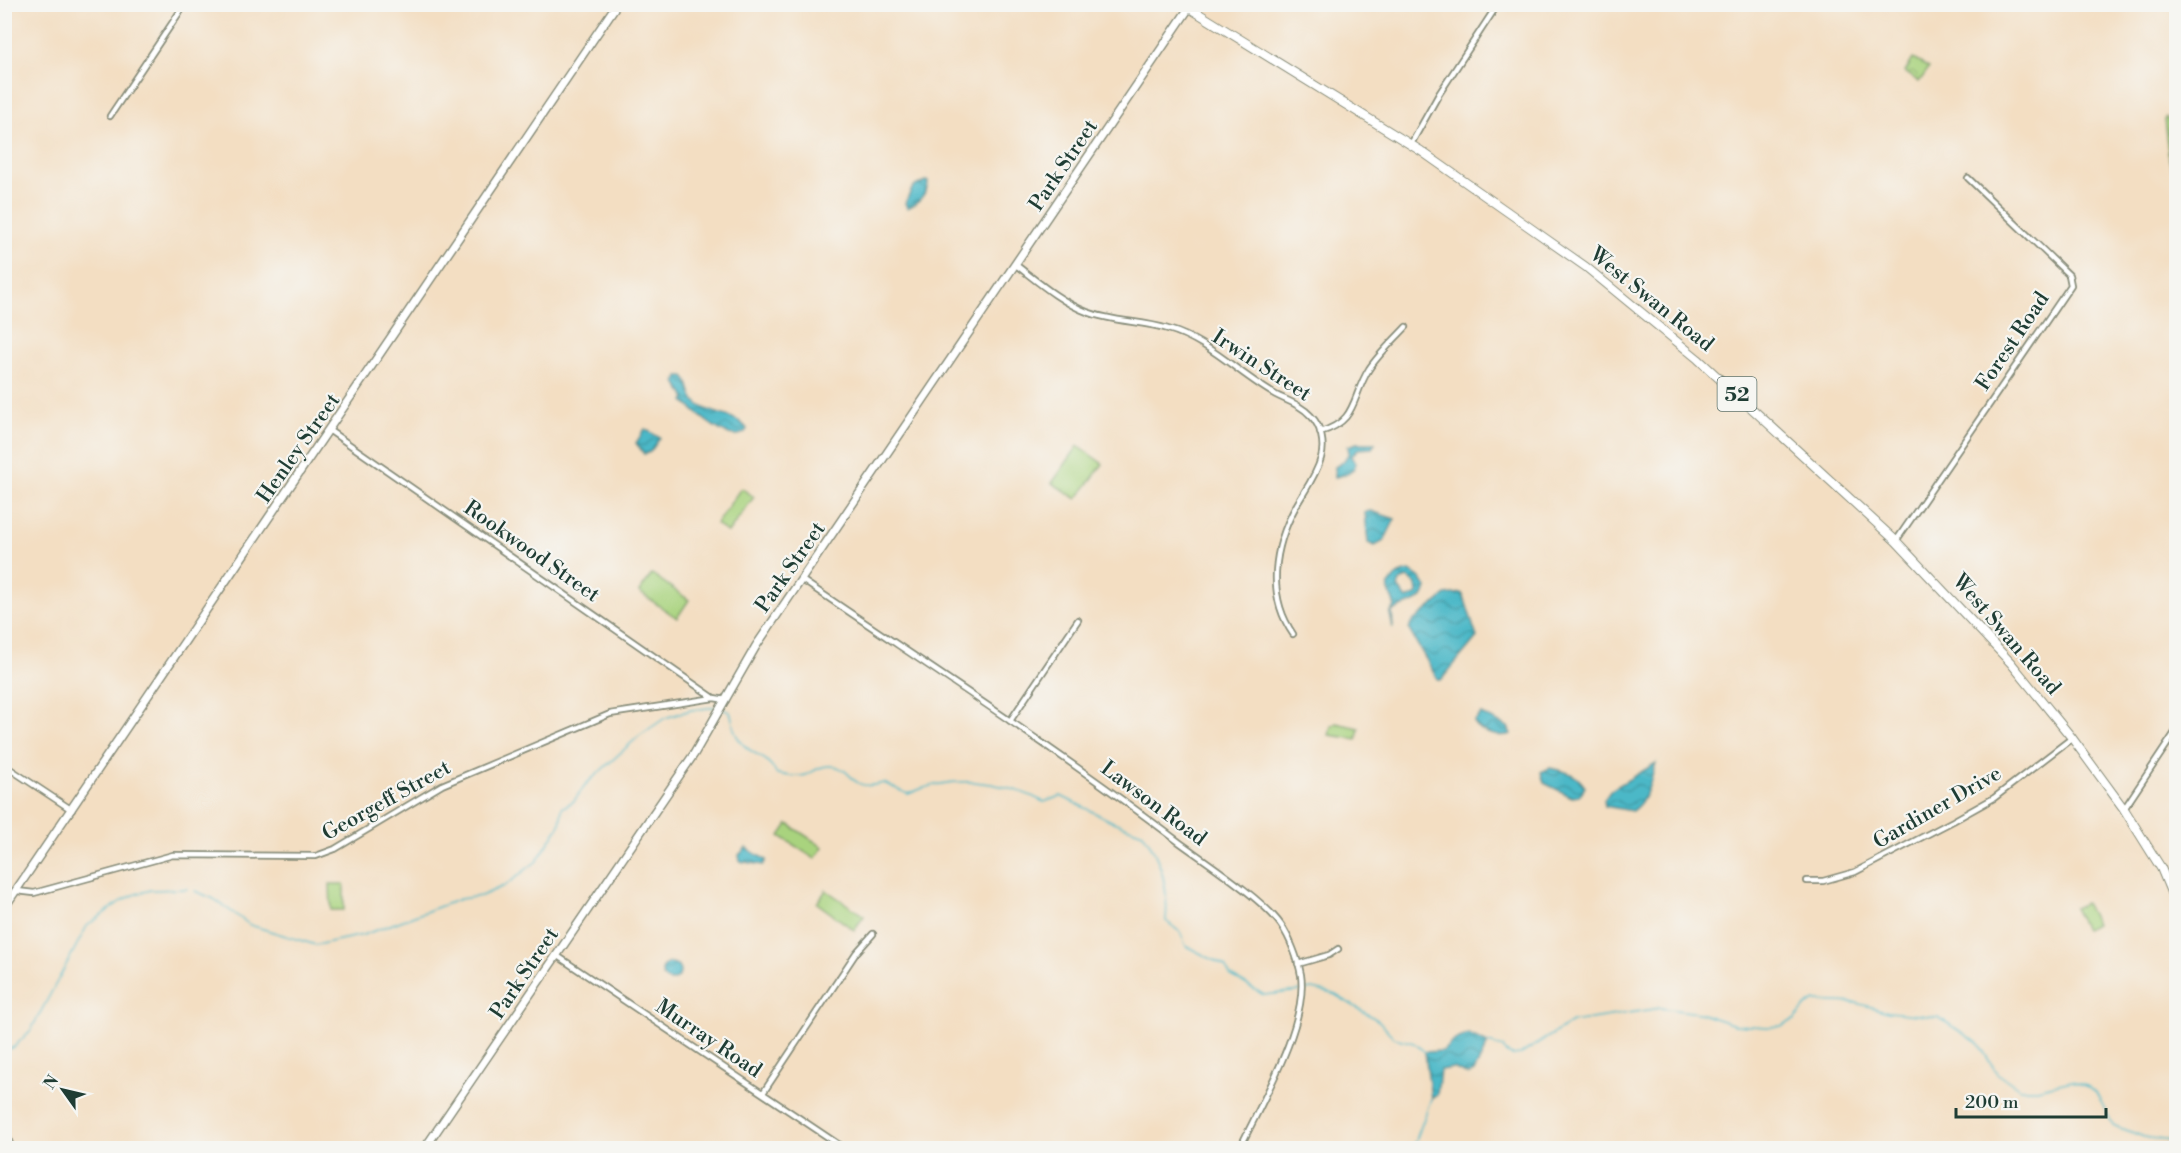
<svg xmlns="http://www.w3.org/2000/svg" width="2181" height="1153" font-family="'Libre Bodoni',serif">
<style>
.wetland{fill:url(#wetland-marsh);stroke:#648859;stroke-width:1.5}
.park{fill:url(#park-crowns);stroke:#648859;stroke-width:1.5}
.garden{fill:#a9d37e;stroke:#648859;stroke-width:1.5}
.water{fill:url(#water-waves);stroke:#367a7e;stroke-width:1.5;fill-rule:evenodd}
.lines{fill:none;stroke-linecap:round;stroke-linejoin:round}
.stream{stroke:#4cb8c7;stroke-width:1.5}
.street-casing{stroke:#898e7b;stroke-width:8}
.secondary-casing{stroke:#898e7b;stroke-width:10}
.primary-casing{stroke:#898e7b;stroke-width:10}
.street{stroke:#fff;stroke-width:4.5}
.secondary{stroke:#fff;stroke-width:7}
.primary{stroke:#fff;stroke-width:8}
.labels{text-anchor:middle;stroke-width:4.5;stroke-linejoin:round;paint-order:stroke}
.shield{fill:#f6f6f2;stroke:#60746d;stroke-width:1.5}
.shield-label{font-size:20px;font-weight:bold;fill:#1f3d34}
.street-label{font-size:21px;fill:#1f3d34;stroke:#f6f6f2}
</style>
<defs>
<pattern id="wetland-marsh" width="20" height="14" patternUnits="userSpaceOnUse" patternTransform="scale(1.5)"><rect width="20" height="14" fill="#a9d37e"/><path d="M1 5h8M5 5V1M11 12h8M15 12V8" fill="none" stroke="#89ac68"/></pattern>
<pattern id="park-crowns" width="20" height="18" patternUnits="userSpaceOnUse" patternTransform="scale(1.5)"><rect width="20" height="18" fill="#a9d37e"/><path d="M2 6a3 3 0 1 1 6 0M12 15a3 3 0 1 1 6 0" fill="none" stroke="#89ac68"/></pattern>
<pattern id="water-waves" width="16" height="10" patternUnits="userSpaceOnUse" patternTransform="scale(1.5)"><rect width="16" height="10" fill="#4cb8c7"/><path d="M0 5q4-4 8 0t8 0" fill="none" stroke="#3f97a2"/></pattern>
</defs>
<rect width="100%" height="100%" fill="#f6f6f2"/>
<filter id="ink" filterUnits="userSpaceOnUse"><feTurbulence type="fractalNoise" baseFrequency=".0167" numOctaves="2"/><feDisplacementMap in="SourceGraphic" scale="12" xChannelSelector="R" yChannelSelector="G"/><feConvolveMatrix kernelMatrix="1 2 1 2 8 2 1 2 1" color-interpolation-filters="sRGB"/></filter>
<filter id="wash" filterUnits="userSpaceOnUse"><feTurbulence type="fractalNoise" baseFrequency=".008" numOctaves="4" result="noise"/><feDisplacementMap in="SourceGraphic" scale="24" xChannelSelector="R" yChannelSelector="G"/><feGaussianBlur stdDeviation="1.35" result="paint"/><feColorMatrix in="noise" values="0 0 0 0 0 0 0 0 0 0 0 0 0 0 0 0 0 1.4 0 .05"/><feComposite in="paint" operator="in"/></filter>
<g filter="url(#wash)">
<rect width="100%" height="100%" fill="#f3dec2"/>
<!-- wetland -->
<path class="wetland" d="M2166 117C2179 134 2177 160 2176 180L2169 159 2164 120Z"/>
<!-- park -->
<path class="park" d="M1913 59 1929 68 1919 82 1905 72Z"/>
<!-- garden -->
<path class="garden" d="M1078 446 1103 464 1077 499 1052 483Z
M741 488 754 497 728 533 716 524Z
M652 574 689 600 677 618 639 592Z
M1336 723 1359 728 1357 739 1329 735 1331 726Z
M788 824 823 847 815 859 780 836Z
M330 884H344V910H331Z
M826 890 864 916 854 930 817 903Z
M2085 903 2096 924 2085 929 2074 908Z"/>
<!-- water -->
<path class="water" d="M926 181 928 182C928 192 917 205 907 208L905 203 913 187Z
M679 376H684C692 385 688 395 698 404 713 416 736 413 747 429L745 432C729 445 695 412 684 401L686 398 676 382Z
M645 429 660 438 650 452 644 454 636 443Z
M1357 443H1375L1372 448 1358 449 1351 457 1356 463C1353 474 1345 475 1335 477V467L1343 462 1349 453 1348 446Z
M1371 511 1395 519 1384 541 1375 546 1368 543 1365 512Z
M1410 571 1419 577 1427 588C1423 605 1403 603 1392 612L1393 628 1390 614 1395 606 1388 588C1393 576 1398 573 1410 571ZM1407 578 1416 584 1417 594 1407 599 1398 587 1400 581Z
M1462 593C1469 608 1471 622 1477 637L1441 680H1438L1409 630 1411 623 1446 595Z
M1481 714 1508 727 1511 734C1499 738 1481 734 1474 722Z
M1656 763C1650 782 1648 799 1632 811L1605 806 1604 800 1611 790Z
M1550 768C1565 771 1577 774 1585 787L1579 796 1572 797 1544 783 1541 772Z
M746 848 766 860 763 865 740 861 739 855Z
M662 972a9 9 0 1 1 18 0a9 9 0 1 1-18 0Z
M1468 1034 1488 1043 1474 1072 1468 1075 1453 1068 1440 1070 1437 1095 1431 1099 1425 1052 1443 1051 1453 1041Z"/>
<g class="lines">
<!-- stream -->
<path class="stream" d="M722 709 730 712C734 722 732 731 739 739 751 757 765 752 777 774 786 775 797 778 806 775 815 771 821 765 832 766 857 769 847 793 884 783L908 794C952 774 1001 780 1044 802L1061 796 1113 822 1143 833C1161 859 1169 889 1166 921L1180 932 1186 946 1225 966 1230 975 1264 995 1300 991
M195 891 214 899 250 925 316 945 363 935 460 899 481 896 506 885 537 861 560 825 562 808 574 801 585 785 639 736 665 718 691 710 717 707
M1304 990 1313 989 1334 994 1379 1021 1394 1038 1414 1043 1425 1052
M1488 1043 1503 1047 1505 1052 1512 1055 1521 1054 1572 1022 1660 1008 1699 1013 1735 1025 1767 1027 1781 1026 1794 1020 1805 1007 1815 1001 1857 1003 1888 1012 1938 1017 1978 1043 1997 1073 2020 1089H2036L2072 1081 2089 1087 2096 1092 2113 1125 2144 1137 2176 1142
M4 1051 14 1047 31 1030 87 926 121 901 136 894 151 890 187 889
M1409 1148 1415 1143 1431 1099"/>
</g>
</g>
<g filter="url(#ink)">
<g class="lines">
<!-- street casing -->
<g class="street-casing">
<path id="street" d="M110 116 185 4
M1411 144 1439 94 1498 4
M1016 265C1038 282 1061 302 1087 312 1113 322 1142 321 1168 329 1208 340 1240 375 1276 395 1288 401 1301 405 1311 416 1321 426 1325 444 1321 458 1316 476 1305 490 1296 506 1274 546 1266 595 1293 634
M330 431 714 698
M1320 432C1358 421 1351 398 1369 369 1379 354 1393 341 1406 327
M1896 541 2071 285 2069 275 1968 178
M802 580C928 666 1057 749 1179 842 1205 861 1264 900 1281 925 1290 938 1298 959 1301 975 1308 1024 1261 1103 1240 1148
M1010 721 1078 620
M4 765 72 810
M2124 809 2176 731
M1807 881H1823L1855 872 1953 821 1994 798 2072 738
M17 891 34 893 173 855 316 856 335 849 442 785 610 714 714 698 726 700
M556 955 844 1148
M1298 964 1329 955 1338 949
M763 1093 856 953 873 934"/>
</g>
<!-- secondary casing -->
<g class="secondary-casing">
<path id="secondary" d="M4 908 617 4
M4 1127 10 1148
M425 1148 694 754 756 646 1189 8"/>
</g>
<!-- primary casing -->
<g class="primary-casing">
<path id="primary" d="M1183 4 1421 151 1586 267 1698 359 1896 541 2011 663 2072 738 2124 809 2161 868 2176 904"/>
</g>
<!-- street -->
<use href="#street" class="street"/>
<!-- secondary -->
<use href="#secondary" class="secondary"/>
<!-- primary -->
<use href="#primary" class="primary"/>
</g>
</g>
<g class="labels">
<!-- shield labels -->
<rect class="shield" x="1717.5" y="377" width="39" height="34" rx="4.5"/>
<g class="shield-label">
<text x="1737" y="401">52</text>
</g>
<!-- street labels -->
<g class="street-label">
<text transform="translate(1063 165) rotate(-56)" y="7">Park Street</text>
<text transform="translate(1652 299) rotate(39)" y="7">West Swan Road</text>
<text transform="translate(2012 341) rotate(-56)" y="7">Forest Road</text>
<text transform="translate(1262 365) rotate(33)" y="7">Irwin Street</text>
<text transform="translate(298 448) rotate(-55)" y="7">Henley Street</text>
<text transform="translate(532 551) rotate(35)" y="7">Rookwood Street</text>
<text transform="translate(790 567) rotate(-55)" y="7">Park Street</text>
<text transform="translate(2007 634) rotate(49)" y="7">West Swan Road</text>
<text transform="translate(386 800) rotate(-29)" y="7">Georgeff Street</text>
<text transform="translate(1154 803) rotate(37)" y="7">Lawson Road</text>
<text transform="translate(1937 807) rotate(-30)" y="7">Gardiner Drive</text>
<text transform="translate(524 973) rotate(-56)" y="7">Park Street</text>
<text transform="translate(709 1038) rotate(34)" y="7">Murray Road</text>
</g>
</g>
<!-- margin -->
<rect width="2181" height="1153" fill="none" stroke="#f6f6f2" stroke-width="24"/>
<!-- north arrow -->
<g transform="translate(63 1090) rotate(304)" stroke="#f6f6f2" stroke-width="4.5" paint-order="stroke">
<path d="M0-4.5L10 22L0 15L-10 22Z" fill="#1f3d34"/>
<text y="-9" font-size="16" font-weight="bold" text-anchor="middle" fill="#1f3d34">N</text>
</g>
<!-- scale -->
<path d="M1956 1108v9h150v-9" fill="none" stroke="#1f3d34" stroke-width="3"/>
<text x="1965" y="1108" font-size="18" fill="#1f3d34" stroke="#f6f6f2" stroke-width="4.5" paint-order="stroke">200 m</text>
</svg>
